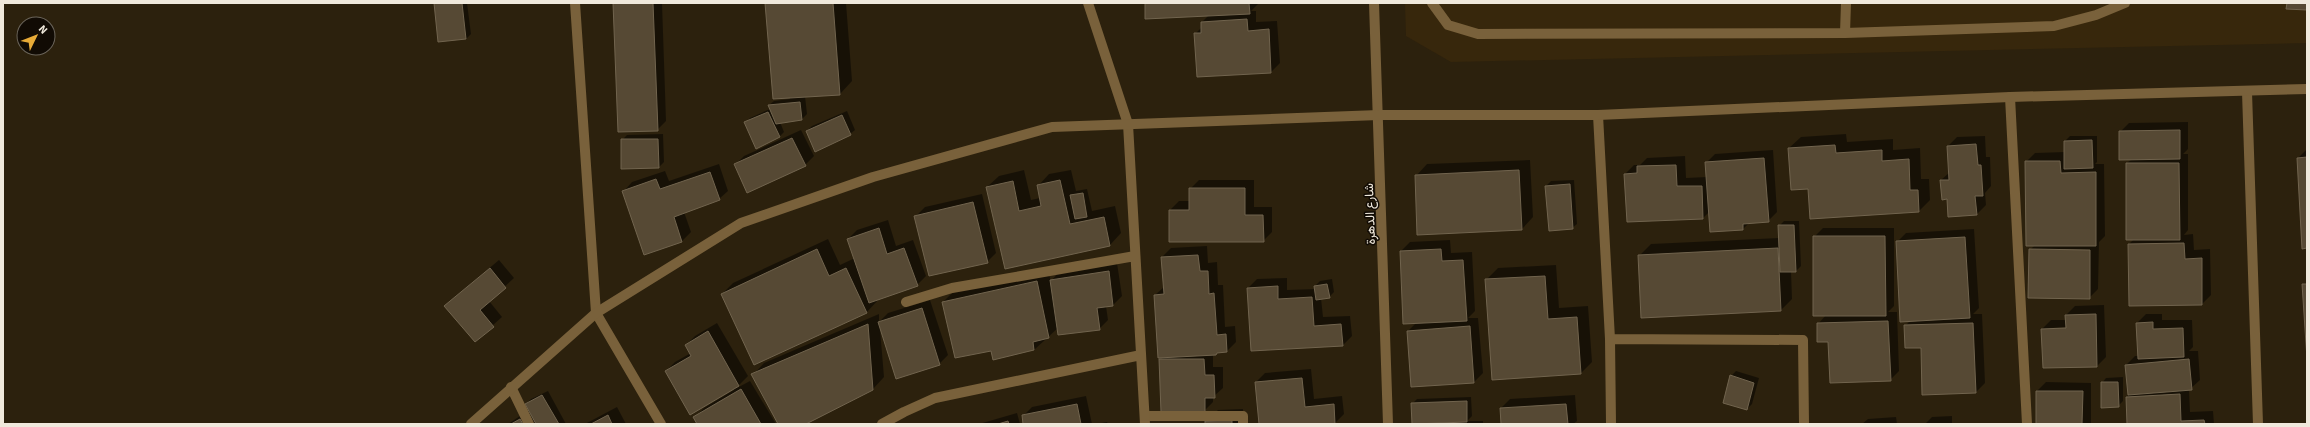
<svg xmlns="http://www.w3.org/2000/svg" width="2310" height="427" font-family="'Source Sans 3',Vazirmatn,sans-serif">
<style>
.built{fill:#37270c}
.shadow{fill:#0007;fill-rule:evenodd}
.building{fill:#564934;stroke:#71644e}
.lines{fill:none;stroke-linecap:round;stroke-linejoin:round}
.service{stroke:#79613b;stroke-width:10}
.minor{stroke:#79613b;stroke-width:10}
.tertiary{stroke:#79613b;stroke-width:10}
.labels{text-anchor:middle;stroke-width:3;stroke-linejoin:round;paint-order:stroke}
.street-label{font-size:13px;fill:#f0e9dc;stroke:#110b04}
</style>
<rect width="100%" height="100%" fill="#2c210d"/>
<!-- built -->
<path class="built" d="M1405 3H2307V43L1451 62 1406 36Z"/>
<!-- shadow -->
<path class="shadow" d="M435 3H467L471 34 466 39Z
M614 3H662L666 121 657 130Z
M766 3H846L852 81 840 94 805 96 807 114 802 119 780 122 784 132 779 137 746 123 750 118 770 109 769 105 774 101 790 99Z
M1146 3H1259L1251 11H1256V22L1277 21 1280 63 1271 72 1195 34 1202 27V22L1209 15Z
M847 111 855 130 850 134 807 131 812 126Z
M2188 122V149L2183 154H2188V230L2184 235 2193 234 2194 250 2210 249 2211 295 2202 304 2129 244 2134 239 2127 163 2132 159 2120 132 2129 123Z
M801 130 814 156 805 165H735L744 156Z
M663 134 664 162 659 167 622 140 627 135Z
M1846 134 1847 142 1893 139V150L1920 148 1921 179H1929L1930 200 1919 211 1809 188 1789 148 1801 137Z
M1985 136 1986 157H1990L1991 186 1985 193 1986 205 1977 214 1948 198 1941 180 1950 172 1948 146 1957 137Z
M2070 136H2097V162L2095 164H2104L2105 236 2099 242 2098 289 2089 298 2030 250 2035 245 2026 162 2035 153 2065 152V141Z
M2307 149V247L2298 158Z
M1773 150 1777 212 1768 221 1750 222 1743 229 1711 231 1710 211 1703 218 1625 174 1634 165H1640L1647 158 1685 156 1686 178 1707 177 1706 163 1715 154Z
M1530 160 1533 217 1522 229 1416 176 1427 164Z
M719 164 728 191 719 199 684 212 691 232 682 241 624 191 632 182 665 171 669 181Z
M1024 170 1031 200 1040 198 1038 186 1049 174 1071 170 1076 191 1087 189 1092 211 1115 206 1121 233 1110 245 1006 267 987 187 999 176Z
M1199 180H1254V207H1272V232L1263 241 1170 210 1179 201H1190V189Z
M1574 180 1577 224 1572 228 1546 186 1551 181Z
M982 194 996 253 987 262 916 216 925 207Z
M888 220 896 246 913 240 926 276 917 285 877 299 878 300 867 312 754 364 722 294 733 283 828 239 840 265 855 258 848 239 857 230Z
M1784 221H1799L1801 266 1796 271H1791L1792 299 1781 310 1639 256 1651 244 1779 238V226Z
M1823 228H1894V306L1888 312H1897L1899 371 1890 380 1829 341 1818 324 1826 315 1814 237Z
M1974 229 1979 308 1973 314H1982L1985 383 1976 392 1922 346 1905 326 1910 321 1897 242 1906 233Z
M1450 240 1451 253 1472 252 1475 311 1468 318H1478L1483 373 1474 382 1408 331 1417 322 1401 251 1410 242Z
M1207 246 1208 263 1217 262 1218 285H1223L1225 327 1235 326 1236 342 1227 351 1213 354V367H1223V388L1213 397V402L1204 411 1160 360 1164 357 1155 295 1164 287 1162 257 1171 248Z
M499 260 514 278 489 301 502 317 475 341 455 297Z
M1117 263 1122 296 1113 305 1106 306 1108 320 1099 329 1058 328 1034 350H992L943 302 954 291 1048 271 1051 281 1060 271Z
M1556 265 1559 308 1588 306 1592 362 1581 373 1486 280 1498 268Z
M1287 278V290L1316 289 1315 286 1320 281 1332 279 1334 292 1329 297 1321 298 1323 317 1350 316 1352 336 1343 345 1248 288 1257 279Z
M930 300 948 355 939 364 880 329 884 377 873 389 804 424H779L753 375 764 363 879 314V322L888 313Z
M2104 305 2106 357 2097 366 2042 329 2051 320H2066V315L2075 306ZM2071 327V329L2050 330V328Z
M2146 314H2162V320H2192L2193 347 2189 351H2198L2200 380 2189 390 2190 412 2213 411 2214 424H2128L2127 397 2129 395 2126 365 2135 356H2138L2137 323Z
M717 323 748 376 735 389 750 381 776 424H699L695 417 704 408 734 390 733 389 666 371 675 362 691 353 686 345 695 336Z
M1311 369 1314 399 1342 396 1344 414 1335 423 1260 424 1256 382 1265 373Z
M1736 371 1759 378 1752 404 1747 409 1731 376Z
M2123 377V401L2118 406 2102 383 2106 378Z
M2046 382 2091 383V424H2037V391Z
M548 391 566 424H508L529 410 526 404 531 399Z
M1575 395 1577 421 1573 424H1502L1501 408 1510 399Z
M1086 396 1092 424H1024L1023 416 1032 407Z
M1471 397 1472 416 1467 421H1483V424H1421L1412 404 1417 399Z
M617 407 626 424H585Z
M1243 409V424H1206V421L1218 410Z
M1017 413 1020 424H979Z
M1952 416V424H1925L1932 417Z
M1896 417 1897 424H1862L1868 419Z
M1107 422 1108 424H1096Z"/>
<!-- building -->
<path class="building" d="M434 3H462L466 39 438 42Z
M613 3H653L658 131 618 132Z
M765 3H833L840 95 773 99Z
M1145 3H1249L1250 14 1145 19Z
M2287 3H2307V10L2286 9Z
M1247 19 1248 31 1269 29 1271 73 1197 77 1194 33H1201V22Z
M800 102 802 120 776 124 768 105Z
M768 112 780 137 756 149 744 122Z
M842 115 851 135 815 152 806 131Z
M2180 130V159L2119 160V131Z
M792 138 806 166 747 193 734 164Z
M621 139H658L659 168 621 169Z
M2092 140 2093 168 2064 169V141Z
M1976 144 1978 165H1981L1983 196H1975L1977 215 1948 217 1947 199 1942 200 1940 180H1949L1947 146Z
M1835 145 1836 153 1882 150V161L1909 159 1910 190H1918L1919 212 1810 219 1808 189 1791 190 1788 148Z
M2307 157V248L2302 249 2297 158Z
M1764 158 1769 222 1743 224V230L1710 232 1705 162Z
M2025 161H2060L2061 173 2096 172V246H2026Z
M2126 163H2179L2180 240H2126Z
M1676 165 1677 186H1702L1703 219 1627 222 1624 174 1637 173V166Z
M1519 170 1522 230 1417 235 1415 175Z
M710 172 720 200 674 217 682 242 644 255 622 191 656 179 660 189Z
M1060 180 1070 224 1104 217 1110 246 1005 269 986 187 1013 181 1019 211 1041 206 1037 185Z
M1570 184 1573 229 1549 231 1545 186Z
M1189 188H1245V215H1263L1264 242H1169V210H1189Z
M1083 193 1087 217 1075 219 1070 195Z
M973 202 988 263 929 276 914 216Z
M1778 225H1794L1796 272H1780Z
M879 228 887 254 904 248 918 286 869 303 847 239Z
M1813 236H1885L1886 316H1813Z
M1965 237 1970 318 1900 322 1896 241Z
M2184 243 2185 259 2202 258V305L2129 306 2128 244Z
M1778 248 1781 311 1641 318 1638 255Z
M817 249 829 276 846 268 867 313 754 365 721 294Z
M1441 249 1442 261 1463 260 1467 321 1403 324 1400 251Z
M2029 249 2090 250V299L2028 298Z
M1198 255 1200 271H1208L1209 294 1214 293 1217 335 1226 334 1227 352 1217 353 1216 355 1158 358 1154 295 1164 294 1161 257Z
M490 268 506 288 480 310 494 327 475 342 444 306Z
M1109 271 1113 306 1097 308 1100 330 1058 335 1050 280Z
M1545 276 1548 319 1577 317 1581 374 1492 380 1485 279Z
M1037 281 1049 338 1033 342 1034 350 993 360 991 351 955 358 942 302Z
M1327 284 1330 298 1316 300 1314 286Z
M2302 284H2307V359Z
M1278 286V299L1312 297 1314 326 1341 324 1343 346 1251 351 1247 288Z
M922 308 940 365 896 379 878 322Z
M2096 314 2097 367 2043 368 2041 329 2066 328 2065 315Z
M1888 321 1891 381 1830 383 1828 342H1817V323Z
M2153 322V329L2183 328 2184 357 2138 359 2136 323Z
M1973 323 1976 393 1922 395 1921 348H1905L1904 325Z
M868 324 873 390 806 424H778L751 374Z
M1470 326 1474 383 1411 387 1407 331Z
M708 331 739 386 690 415 665 371 691 356 685 345Z
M1159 359H1204L1205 375H1214L1215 398H1205V412H1161Z
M2189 359 2192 390 2128 395 2125 365Z
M1730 375 1754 383 1747 410 1723 403Z
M1302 378 1305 407 1334 404 1335 424H1259L1255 382Z
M2101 382H2118L2119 407 2101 408Z
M741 389 761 424H697L693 417Z
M2036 391H2083L2082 424H2036Z
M2180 394 2181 421 2204 420 2205 424H2127L2126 397Z
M542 395 559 424H536L525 404Z
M1467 401V422L1412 424 1411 403Z
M1077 404 1081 424H1023L1022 415Z
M1566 404 1568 424H1501L1500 408Z
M608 415 612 424H591Z
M520 419 523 424H511Z
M1232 420V424H1205V421Z
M1008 421 1009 424H998Z"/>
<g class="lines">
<!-- service -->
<path class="service" d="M1432 3 1448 25 1478 34 1845 33 2054 26 2096 15 2125 3
M1845 33 1846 3
M1146 416H1243V424"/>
<!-- minor -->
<path class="minor" d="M575 3 596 313 661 424
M1088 3 1128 124 1145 424
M1374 3 1388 424
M2247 92 2258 424
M2010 97 2027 424
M1598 115 1610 339 1611 424
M906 302 952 288 1135 256
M1610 339 1803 340 1804 424
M511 387 529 424
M882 424 904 412 935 398 1141 355"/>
<!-- tertiary -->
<path class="tertiary" d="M471 424 596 313 741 223 873 177 1052 127 1379 115H1598L2010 97 2307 89"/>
</g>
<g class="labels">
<!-- street labels -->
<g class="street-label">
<text transform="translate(1369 214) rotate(-92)" y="5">شارع الدهرة</text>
</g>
</g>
<!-- border -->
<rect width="2310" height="427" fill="none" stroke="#f0e9dc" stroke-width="8"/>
<!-- north arrow -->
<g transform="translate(36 36) rotate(47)"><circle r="19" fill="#110b04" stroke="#6a645a"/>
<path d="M0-3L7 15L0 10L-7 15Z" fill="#e8ab37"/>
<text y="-6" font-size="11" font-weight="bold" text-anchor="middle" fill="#f0e9dc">N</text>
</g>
</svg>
